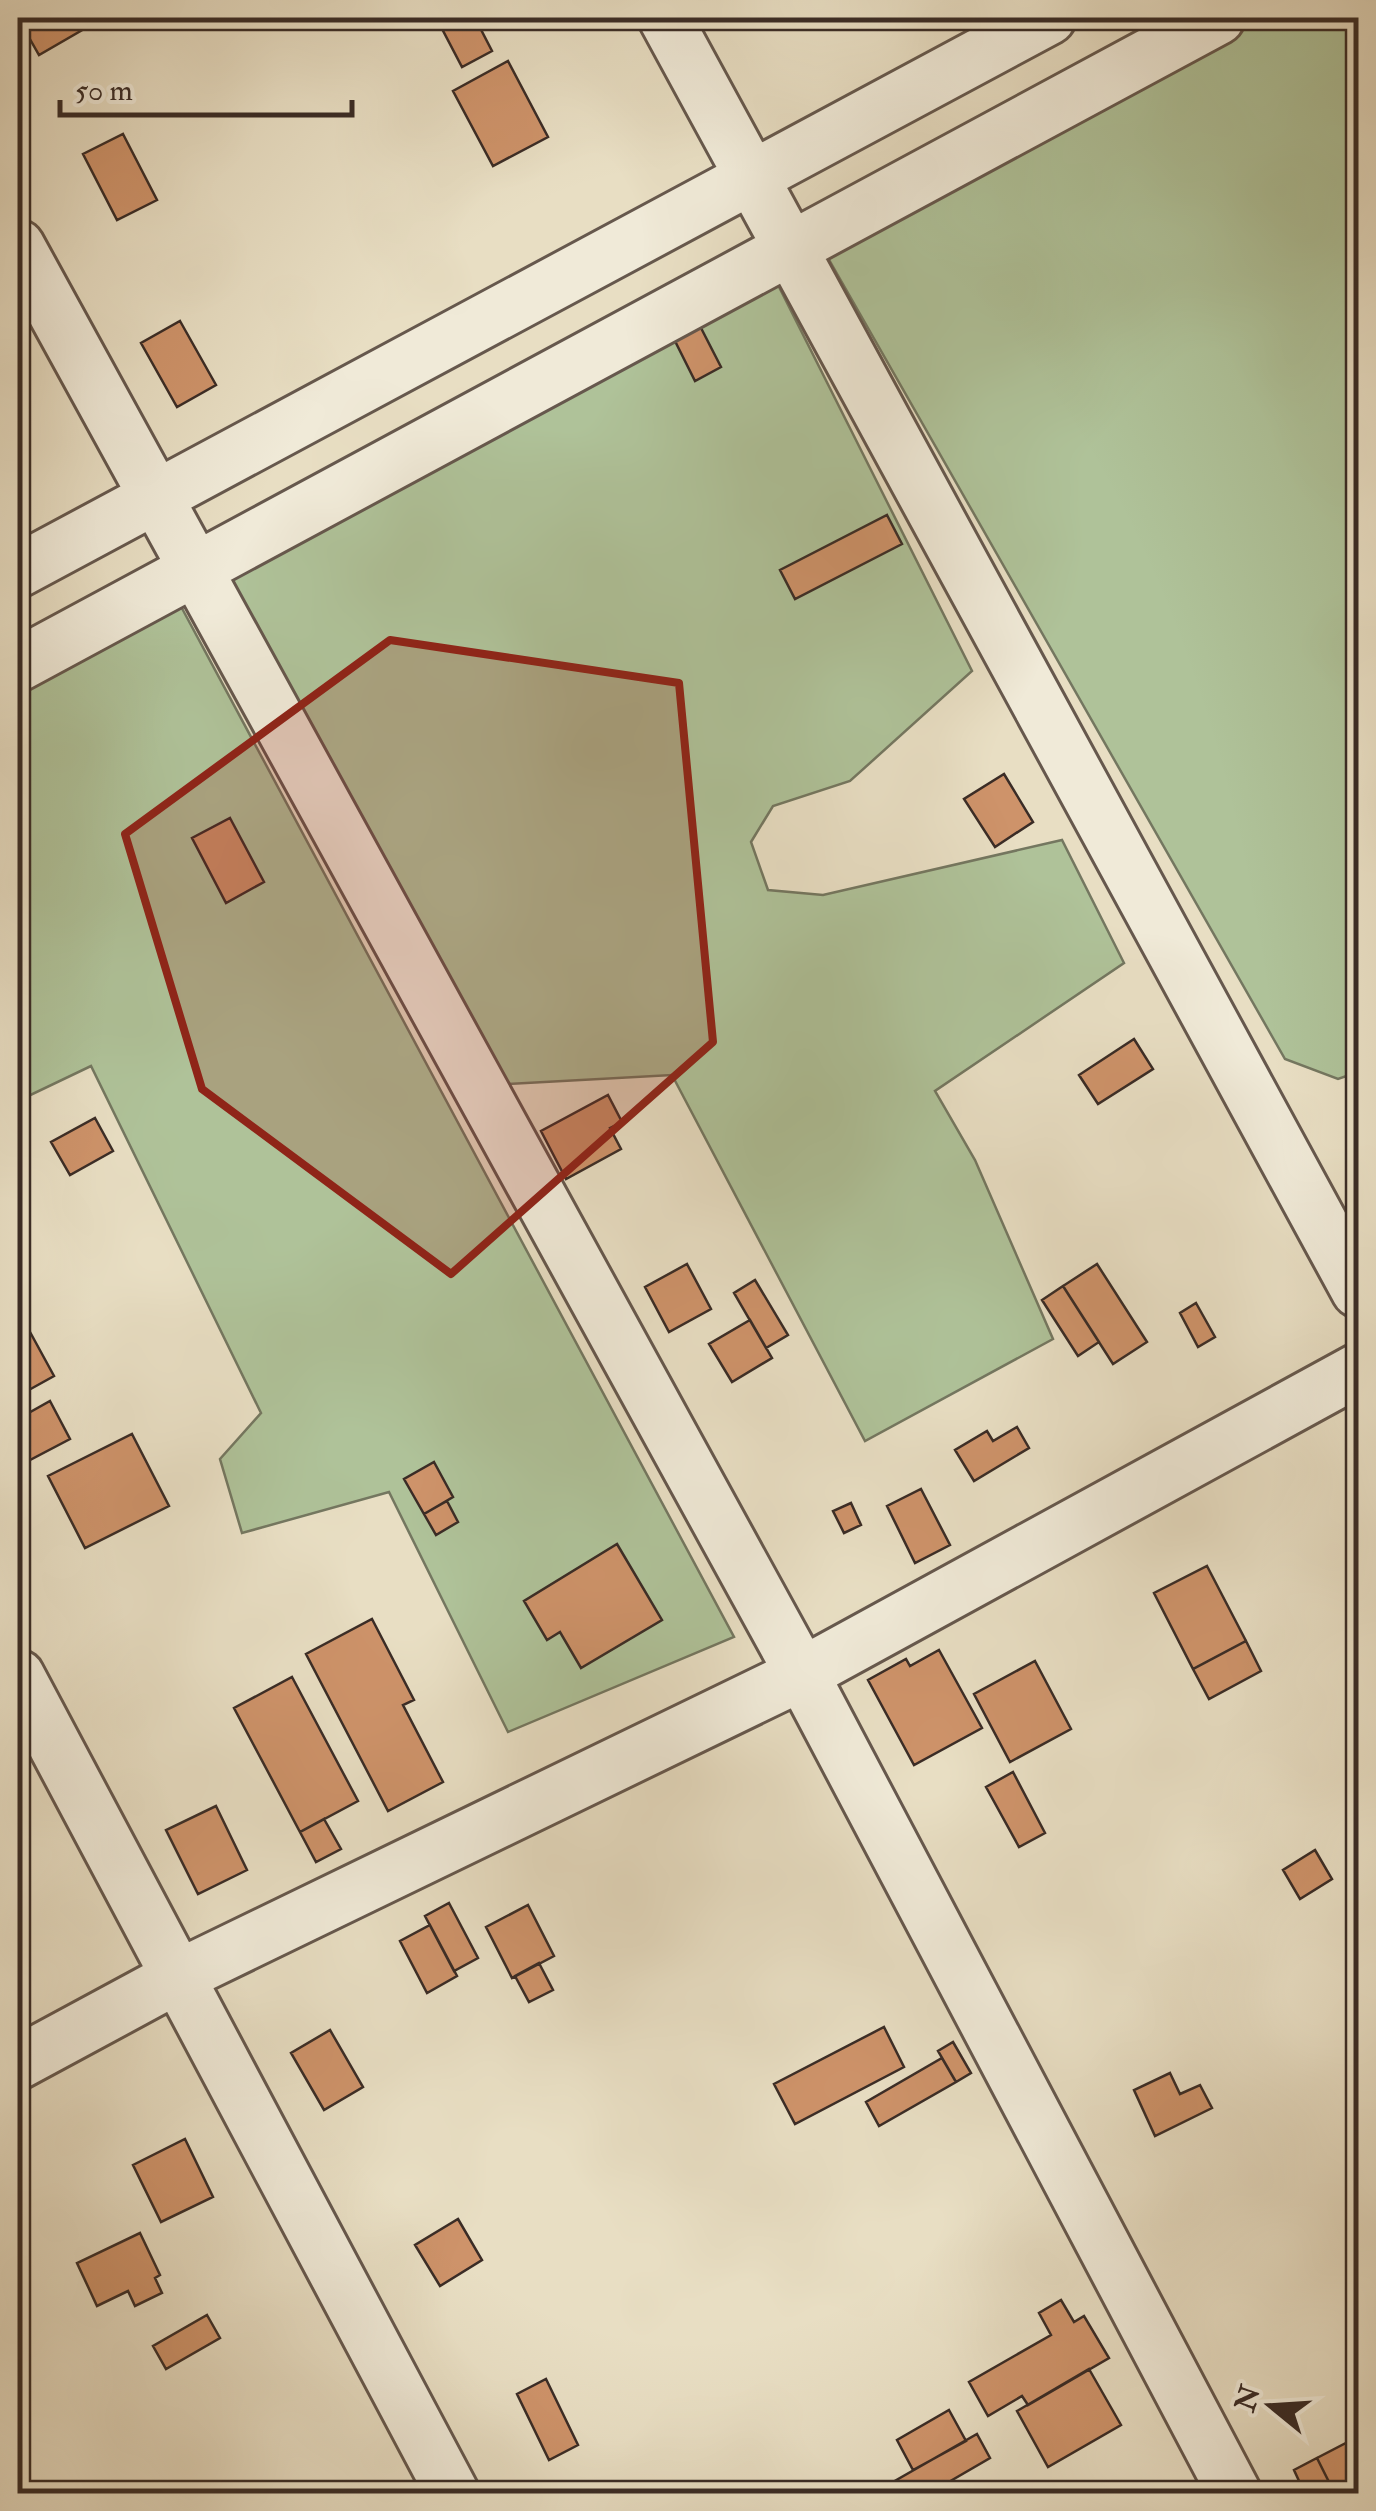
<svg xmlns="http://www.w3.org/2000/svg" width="1376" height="2511" font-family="'IM FELL Double Pica',serif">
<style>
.green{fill:#afc299;stroke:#747760;stroke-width:2.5}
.building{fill:#ce936a;stroke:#3a2c26;stroke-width:2.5}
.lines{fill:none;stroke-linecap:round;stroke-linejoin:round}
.minor-casing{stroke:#66584d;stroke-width:58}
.minor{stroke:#f0ead8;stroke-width:52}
.marked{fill:#8f2418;fill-opacity:0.2;stroke:#8f2418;stroke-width:8;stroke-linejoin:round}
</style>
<rect width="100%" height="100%" fill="#e8dec3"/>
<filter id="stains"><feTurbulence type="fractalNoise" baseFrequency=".002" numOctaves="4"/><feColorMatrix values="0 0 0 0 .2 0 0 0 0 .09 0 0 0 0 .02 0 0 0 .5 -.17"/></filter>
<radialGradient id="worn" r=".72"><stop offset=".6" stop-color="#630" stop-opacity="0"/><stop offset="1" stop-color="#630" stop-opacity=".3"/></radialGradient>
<!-- green -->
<path class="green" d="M1260 18H1358V1072L1338 1079 1285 1059 824 251Z
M769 267 972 671 850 781 773 806 751 842 768 890 823 895 1062 840 1124 963 935 1091 975 1160 1053 1339 865 1441 672 1075 507 1084 216 563Z
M170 586 734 1637 508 1732 389 1492 242 1533 220 1459 261 1413 91 1066 18 1101V668Z"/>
<!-- building -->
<path class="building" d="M18 18H103L39 55Z
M449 18H475L492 51 462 67 439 23Z
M508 61 548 137 493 166 453 91Z
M123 134 157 200 117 220 83 154Z
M180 321 216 385 177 407 141 343Z
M700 326 721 367 695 381 674 339Z
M887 515 902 544 795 599 780 570Z
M1004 774 1033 822 995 847 964 799Z
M230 818 264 882 226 903 192 838Z
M1134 1039 1153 1069 1098 1104 1079 1075Z
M608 1095 622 1122 610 1128 621 1149 566 1179 541 1131Z
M95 1118 113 1151 70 1175 51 1142Z
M687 1264 711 1309 669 1332 645 1287Z
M1097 1264 1147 1342 1113 1364 1063 1286Z
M755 1280 788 1335 766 1348 734 1293Z
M1063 1286 1099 1342 1078 1356 1042 1300Z
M1196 1303 1215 1337 1198 1347 1180 1313Z
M750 1320 772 1358 732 1382 709 1344Z
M30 1332 54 1376 18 1396V1339Z
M50 1401 70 1439 28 1461 18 1441V1419Z
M1017 1427 1029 1448 974 1481 955 1450 987 1431 993 1441Z
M132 1434 169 1506 85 1548 48 1476Z
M434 1462 453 1497 424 1514 404 1479Z
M921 1489 950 1545 915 1563 887 1506Z
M447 1501 458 1522 436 1535 424 1514Z
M851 1503 861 1525 844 1533 833 1511Z
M617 1544 662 1620 581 1668 560 1632 547 1640 524 1601Z
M1207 1566 1246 1641 1193 1669 1154 1593Z
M372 1619 414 1700 403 1705 443 1782 388 1811 306 1654Z
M1246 1641 1261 1671 1209 1699 1193 1669Z
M939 1650 982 1728 914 1765 868 1680 906 1659 910 1666Z
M1035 1661 1071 1729 1010 1762 974 1694Z
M292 1677 358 1801 300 1832 234 1708Z
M1013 1772 1045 1833 1019 1847 986 1787Z
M216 1806 247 1870 198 1894 166 1830Z
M324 1819 341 1849 316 1862 300 1832Z
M1315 1850 1332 1879 1300 1899 1283 1870Z
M449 1903 478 1958 454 1971 425 1916Z
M528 1905 554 1956 512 1978 486 1927Z
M430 1925 457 1976 427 1993 400 1941Z
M539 1963 553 1990 529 2002 515 1976Z
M884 2027 904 2067 795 2124 774 2084Z
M330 2030 363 2087 324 2110 291 2053Z
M953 2042 971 2073 956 2082 938 2051Z
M942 2058 956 2082 879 2126 866 2102Z
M1170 2073 1180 2094 1200 2085 1212 2108 1155 2136 1134 2090Z
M185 2139 213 2197 161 2222 133 2165Z
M458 2219 482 2260 440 2286 415 2245Z
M140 2233 160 2275 155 2278 162 2293 135 2306 128 2291 97 2306 77 2263Z
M1061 2300 1074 2322 1084 2316 1109 2358 1028 2405 1022 2396 988 2416 969 2382 1051 2335 1039 2313Z
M207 2315 220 2338 166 2369 153 2346Z
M1089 2369 1121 2425 1048 2467 1017 2411Z
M546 2379 578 2445 549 2460 517 2394Z
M949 2410 966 2441 913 2470 897 2440Z
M977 2434 990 2458 928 2494H872Z
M1346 2443 1358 2468V2494H1335L1317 2458Z
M1317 2458 1335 2494H1305L1294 2470Z"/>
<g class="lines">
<!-- minor casing -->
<g class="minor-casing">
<path id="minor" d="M665 18 1358 1291
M18 246 802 1674 1235 2494
M18 571 1049 18
M18 665 1218 18
M18 1676 453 2494
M18 2063 179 1976 802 1674 1358 1370"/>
</g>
<!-- minor -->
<use href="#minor" class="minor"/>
</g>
<!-- marked area -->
<path class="marked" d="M390 640 679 683 713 1042 451 1274 202 1089 125 834Z"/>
<!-- margin -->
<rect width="1376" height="2511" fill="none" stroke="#e8dec3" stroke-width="60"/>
<rect x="20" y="20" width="1336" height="2471" fill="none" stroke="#3a2c26" stroke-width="5"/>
<rect x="30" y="30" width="1316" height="2451" fill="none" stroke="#3a2c26" stroke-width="2.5"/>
<!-- north arrow -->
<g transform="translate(1271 2406) rotate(288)" stroke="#f0ead8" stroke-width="8" paint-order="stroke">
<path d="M0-8L18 38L0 25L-18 38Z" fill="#3a2c26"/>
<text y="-15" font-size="28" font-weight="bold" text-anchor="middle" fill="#3a2c26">N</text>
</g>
<!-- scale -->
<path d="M60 100v15h292v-15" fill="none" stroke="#3a2c26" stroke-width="5"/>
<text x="75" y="100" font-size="30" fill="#3a2c26" stroke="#f0ead8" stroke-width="8" paint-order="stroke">50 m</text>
<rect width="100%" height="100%" filter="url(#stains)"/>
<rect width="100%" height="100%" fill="url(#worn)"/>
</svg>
